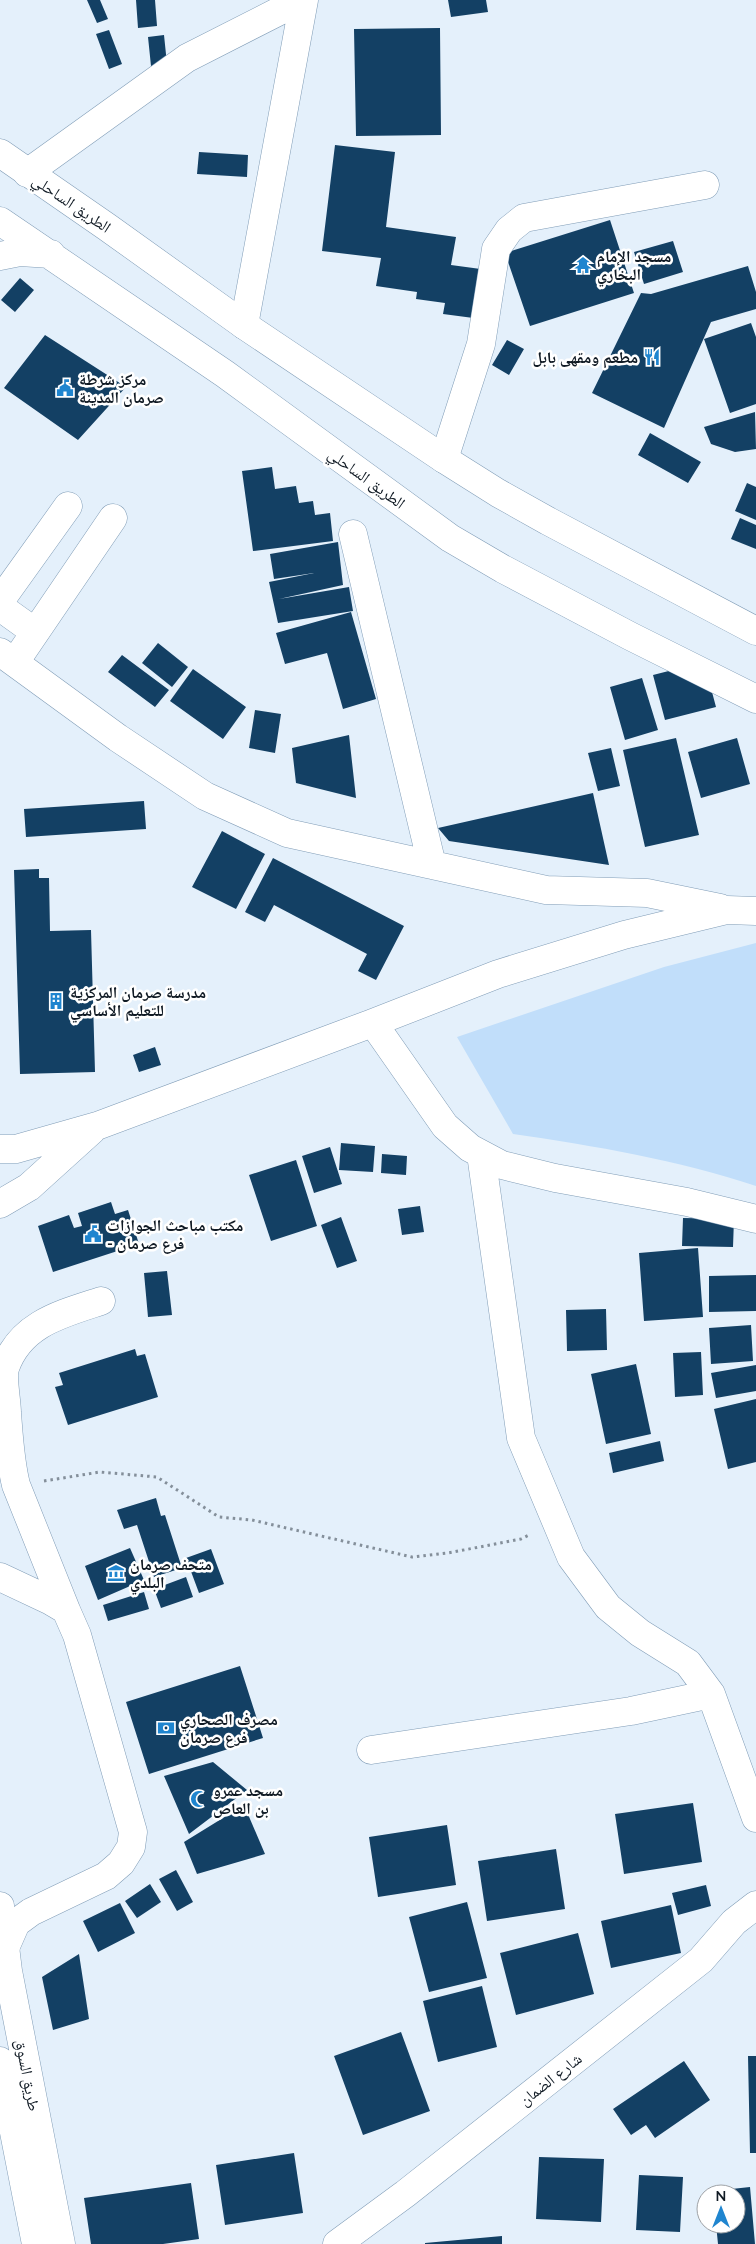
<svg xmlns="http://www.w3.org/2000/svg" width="756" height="2244" font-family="Lato,'Noto Naskh Arabic',sans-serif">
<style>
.green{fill:#c1defa}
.building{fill:#134064}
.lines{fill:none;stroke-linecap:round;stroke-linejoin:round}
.minor-casing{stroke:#819db7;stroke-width:29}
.major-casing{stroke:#819db7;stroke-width:29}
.highway-casing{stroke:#819db7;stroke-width:29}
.path{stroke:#848f9a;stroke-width:3;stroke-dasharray:2.5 4;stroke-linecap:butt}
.minor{stroke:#fff;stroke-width:28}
.major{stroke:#fff;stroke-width:28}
.highway{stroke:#fff;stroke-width:28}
.labels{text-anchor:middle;stroke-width:5;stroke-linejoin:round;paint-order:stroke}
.street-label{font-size:16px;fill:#101a24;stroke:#fff}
.poi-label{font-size:16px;font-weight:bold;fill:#101a24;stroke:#fff;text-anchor:start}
</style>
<rect width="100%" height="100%" fill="#e4f0fb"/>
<!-- green -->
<path class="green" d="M756 943V1186C677 1160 596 1146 513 1134L457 1037 664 967Z"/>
<!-- building -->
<path class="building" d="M87 0H100L108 19 97 23Z
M136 0H155L157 26 138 28Z
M448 0H486L488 12 451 17Z
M440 28 441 135 356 136 354 29Z
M109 30 122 64 109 69 96 34Z
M164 35 167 64 151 66 148 37Z
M335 145 395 152 386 227 456 237 451 265 488 270 481 319 443 314 445 303 416 299 417 292 376 286 381 258 322 251Z
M199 152 248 155 247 177 197 174Z
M610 220 634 293 530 326 505 253Z
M673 241 683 272 644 284 634 252Z
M748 266 756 292V309L711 322 664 428 592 393 641 293 651 294Z
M20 278 34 290 15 312 1 300Z
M751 323 756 337V404L730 413 704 339Z
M45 335 126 387 78 440 4 388Z
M507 340 524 349 509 375 492 365Z
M755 412 756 449 735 452 711 444 704 427Z
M650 433 701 462 688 483 638 455Z
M272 467 275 489 296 486 299 503 313 501 315 515 330 513 333 541 253 551 242 471Z
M747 483 756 487V520L735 511Z
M740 518 756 525V549L731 539Z
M338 542 343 585 279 599 349 587 353 611 278 623 269 582 314 573 274 579 270 554Z
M351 612 376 699 343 709 327 653 285 664 276 633Z
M158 643 188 667 172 687 142 663Z
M122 655 169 690 155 707 108 672Z
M704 662 716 707 665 720 653 675Z
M193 669 246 707 223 739 170 701Z
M642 678 658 730 625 740 610 687Z
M255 710 281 714 275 753 249 748Z
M349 735 356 798 296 783 292 748Z
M676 738 699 835 645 847 623 750Z
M737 738 750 784 701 798 688 752Z
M611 748 620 786 598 791 588 753Z
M593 793 609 865 449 841 438 828Z
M144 801 146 829 26 837 24 809Z
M222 831 265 854 236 909 192 887Z
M273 858 404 926 376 980 358 971 367 954 274 905 265 922 245 912Z
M39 869V878H49L50 931 91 930 95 1072 20 1074 14 870Z
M155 1047 161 1065 139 1072 133 1055Z
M341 1143 375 1146 373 1172 339 1170Z
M330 1147 342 1184 314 1193 302 1156Z
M382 1154 407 1156 406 1175 381 1173Z
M296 1160 317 1226 271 1241 249 1175Z
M111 1202 115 1214 128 1210 139 1244 53 1272 38 1226 69 1215 74 1228 82 1226 78 1213Z
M420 1206 424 1232 402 1235 398 1209Z
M341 1217 357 1261 337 1268 321 1225Z
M683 1218 734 1219 733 1247 682 1246Z
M698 1248 703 1317 644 1321 639 1253Z
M167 1271 172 1315 148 1317 144 1273Z
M756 1275V1311L709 1312V1276Z
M606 1309 607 1350 567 1351 566 1310Z
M751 1325 753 1361 711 1364 709 1328Z
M135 1349 137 1356 145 1354 158 1397 68 1425 55 1387 63 1385 59 1373Z
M701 1352 703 1395 675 1397 673 1353Z
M636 1364 651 1434 606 1444 591 1374Z
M756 1365V1391L716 1398 711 1373Z
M756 1399V1462L728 1469 714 1409Z
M660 1441 664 1461 613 1473 609 1453Z
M156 1498 161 1516 165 1515 182 1568 154 1577 137 1525 124 1529 117 1510Z
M130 1548 144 1580 98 1600 85 1566Z
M211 1549 224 1584 199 1593 186 1558Z
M186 1577 193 1597 161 1608 154 1589Z
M144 1592 149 1609 108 1621 103 1605Z
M240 1666 263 1738 149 1774 126 1702Z
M213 1762 247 1790 189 1834 164 1776Z
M693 1803 702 1862 624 1874 615 1814Z
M244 1805 265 1854 197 1874 184 1842Z
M447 1825 456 1885 378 1897 369 1837Z
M556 1849 565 1909 487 1921 478 1861Z
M176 1870 193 1902 177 1911 159 1879Z
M150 1884 161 1902 137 1918 125 1901Z
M706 1885 711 1906 678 1915 672 1893Z
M467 1902 487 1978 429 1992 409 1917Z
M120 1903 135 1933 98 1952 83 1921Z
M671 1905 681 1953 611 1968 601 1921Z
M578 1933 594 1994 516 2015 500 1953Z
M79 1954 89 2019 53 2030 42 1977Z
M482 1986 497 2047 438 2062 423 2001Z
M401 2032 430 2111 363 2135 334 2056Z
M748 2056H756V2153H750Z
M684 2061 710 2100 655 2138 646 2125 631 2135 613 2109Z
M294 2153 303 2213 225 2225 216 2165Z
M539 2157 604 2159 601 2222 536 2219Z
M639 2175 683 2177 680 2232 636 2230Z
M191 2183 199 2239 163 2244H91L84 2198Z
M750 2187 755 2244H718L716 2224H736V2194H714L713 2191Z
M502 2236V2244H425V2243Z"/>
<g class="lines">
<!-- minor casing -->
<g class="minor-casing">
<path id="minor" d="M27 173 187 58 301 0
M244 325 304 0
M444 459 481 344 496 249 509 230 524 218 705 185
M353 534 432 865
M0 601 68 506
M0 607 35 632
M0 652 118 738 205 796 287 833 546 890 647 893 720 908
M15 662 113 518
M373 1023 445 1126 470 1148 502 1165 555 1178 687 1202 756 1219
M0 1149H16L97 1126 370 1024 498 974 624 935 727 910 756 911
M481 1154 521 1438 571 1557 608 1607 640 1633 688 1663 711 1694 756 1818
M0 1204 29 1187 92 1130
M0 1577 49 1600 66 1610 77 1635 133 1832 131 1847 121 1863 106 1876 31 1912 16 1923 5 1948 0 1950
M66 1610 16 1485C10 1461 9 1438 7 1413 7 1402 2 1377 5 1368 20 1324 61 1314 101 1301
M371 1750 631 1711 711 1694
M337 2244 405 2194 701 1960 734 1922 756 1905"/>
</g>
<!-- major casing -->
<g class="major-casing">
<path id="major" d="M0 1906 8 1971 61 2244
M0 2061 36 2244"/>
</g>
<!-- highway casing -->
<g class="highway-casing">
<path id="highway" d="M0 153 107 227 244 325 444 459 498 493 548 521 756 631
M0 221 225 374 450 538 503 569 630 636 756 699
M0 256 20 252 51 254"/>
</g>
<!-- path -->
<path class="path" d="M44 1481 100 1472 157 1477 219 1517 252 1520 412 1557 448 1553 521 1539 531 1534"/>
<!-- minor -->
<use href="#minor" class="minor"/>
<!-- major -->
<use href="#major" class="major"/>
<!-- highway -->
<use href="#highway" class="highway"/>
</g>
<!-- icons -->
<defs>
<g id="temple-bare" transform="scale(1.35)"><path d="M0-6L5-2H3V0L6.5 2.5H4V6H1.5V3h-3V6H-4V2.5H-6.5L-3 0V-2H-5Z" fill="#1f85cf" stroke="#fff" stroke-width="2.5" paint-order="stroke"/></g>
<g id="restaurant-bare" transform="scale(1.35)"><path d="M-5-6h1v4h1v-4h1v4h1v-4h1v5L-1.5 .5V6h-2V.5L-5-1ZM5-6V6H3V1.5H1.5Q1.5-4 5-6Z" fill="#1f85cf" stroke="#fff" stroke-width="2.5" paint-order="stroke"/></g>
<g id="civic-bare" transform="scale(1.35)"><path d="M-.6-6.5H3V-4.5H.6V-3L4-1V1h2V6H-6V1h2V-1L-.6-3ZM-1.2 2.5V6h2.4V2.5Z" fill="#1f85cf" stroke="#fff" stroke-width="2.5" paint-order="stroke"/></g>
<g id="building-bare" transform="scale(1.35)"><path d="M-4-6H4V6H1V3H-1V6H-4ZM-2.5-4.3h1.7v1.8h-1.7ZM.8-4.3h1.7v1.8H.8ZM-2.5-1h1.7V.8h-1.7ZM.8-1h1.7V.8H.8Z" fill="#1f85cf" stroke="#fff" stroke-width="2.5" paint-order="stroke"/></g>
<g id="museum-bare" transform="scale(1.35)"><path d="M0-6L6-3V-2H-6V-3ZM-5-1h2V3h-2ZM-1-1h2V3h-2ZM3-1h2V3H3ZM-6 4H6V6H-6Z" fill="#1f85cf" stroke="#fff" stroke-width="2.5" paint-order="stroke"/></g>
<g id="bank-bare" transform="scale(1.35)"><path d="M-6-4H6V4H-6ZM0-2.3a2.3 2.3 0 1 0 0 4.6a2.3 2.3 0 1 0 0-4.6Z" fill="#1f85cf" stroke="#fff" stroke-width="2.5" paint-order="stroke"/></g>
<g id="mosque-bare" transform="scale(1.35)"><path d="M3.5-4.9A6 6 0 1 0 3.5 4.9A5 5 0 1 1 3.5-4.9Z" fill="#1f85cf" stroke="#fff" stroke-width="2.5" paint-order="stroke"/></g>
</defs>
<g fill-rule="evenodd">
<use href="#temple-bare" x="583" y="265"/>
<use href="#restaurant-bare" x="652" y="357"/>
<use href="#civic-bare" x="65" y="388"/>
<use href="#building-bare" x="56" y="1001"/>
<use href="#civic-bare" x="93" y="1234"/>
<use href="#museum-bare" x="116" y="1573"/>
<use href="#bank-bare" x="166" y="1728"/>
<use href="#mosque-bare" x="199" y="1799"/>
</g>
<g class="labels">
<!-- street labels -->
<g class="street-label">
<text transform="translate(72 203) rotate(34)" y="6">الطريق الساحلي</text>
<text transform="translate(367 478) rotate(36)" y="6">الطريق الساحلي</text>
<text transform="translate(28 2075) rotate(79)" y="6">طريق السوق</text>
<text transform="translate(550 2079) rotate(-38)" y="6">شارع الضمان</text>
</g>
<!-- poi labels -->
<g class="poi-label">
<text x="597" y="262">مسجد الإمام<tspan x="597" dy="18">البخاري</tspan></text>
<text x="638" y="363" text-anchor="end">مطعم ومقهى بابل</text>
<text x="79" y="385">مركز شرطة<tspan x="79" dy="18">صرمان المدينة</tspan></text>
<text x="70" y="998">مدرسة صرمان المركزية<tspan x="70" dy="18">للتعليم الأساسي</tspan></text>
<text x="107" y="1231">مكتب مباحث الجوازات<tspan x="107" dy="18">- فرع صرمان</tspan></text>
<text x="130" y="1570">متحف صرمان<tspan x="130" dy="18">البلدي</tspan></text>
<text x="180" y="1725">مصرف الصحاري<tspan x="180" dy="18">فرع صرمان</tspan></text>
<text x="213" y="1796">مسجد عمرو<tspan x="213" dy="18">بن العاص</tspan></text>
</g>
</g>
<!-- north arrow -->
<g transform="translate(721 2209)"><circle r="24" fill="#ffffff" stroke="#9fa3a7"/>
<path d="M0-4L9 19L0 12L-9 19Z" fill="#1f85cf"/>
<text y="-8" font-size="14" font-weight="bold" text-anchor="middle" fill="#101a24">N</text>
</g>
</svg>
